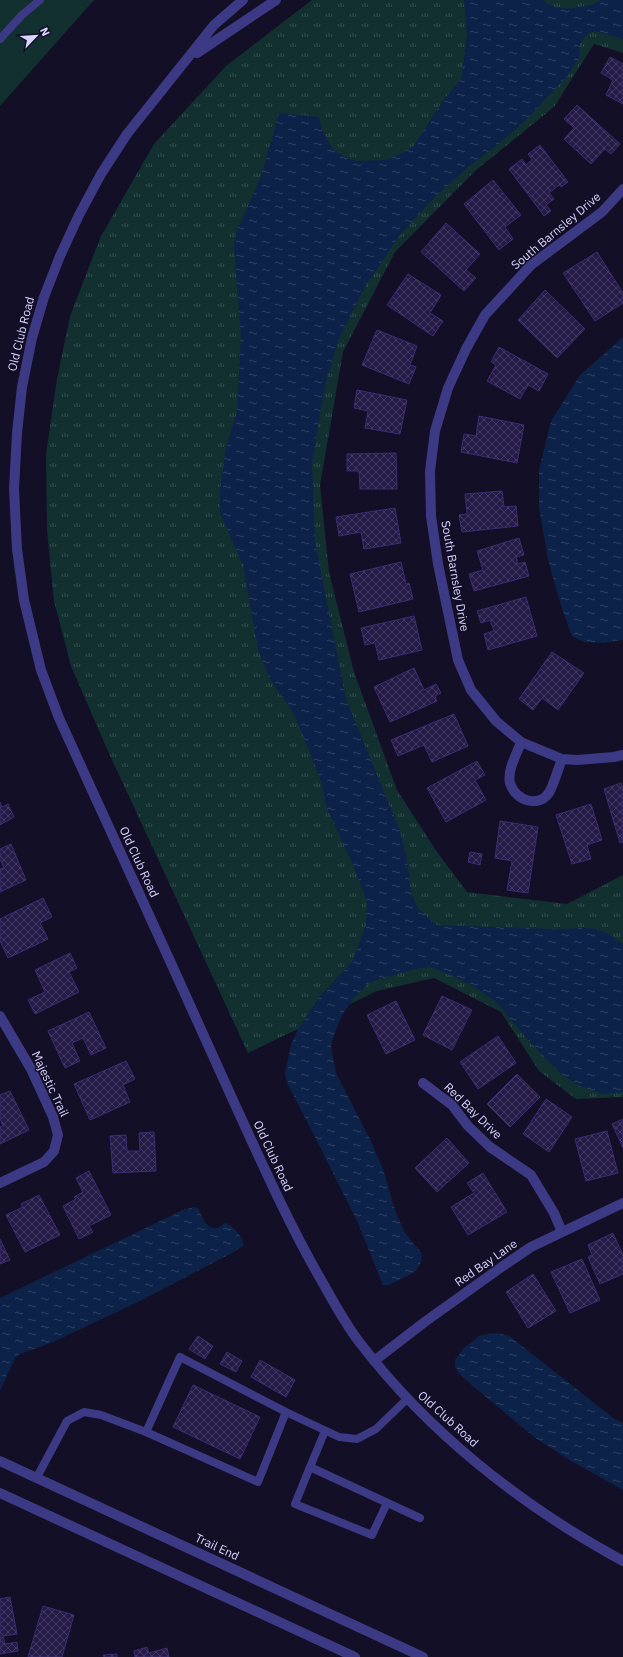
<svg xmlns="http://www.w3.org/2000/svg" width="623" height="1657" font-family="'IBM Plex Sans',sans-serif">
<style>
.grass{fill:url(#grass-tufts)}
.green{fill:#12302f}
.water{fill:url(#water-ripples)}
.building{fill:url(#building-cross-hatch);stroke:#3b2d73}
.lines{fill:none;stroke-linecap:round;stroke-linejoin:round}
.service{stroke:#3d3a85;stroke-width:8}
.minor{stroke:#3d3a85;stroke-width:10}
.tertiary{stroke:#3d3a85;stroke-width:10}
.labels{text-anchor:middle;stroke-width:3;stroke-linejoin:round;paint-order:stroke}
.street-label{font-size:12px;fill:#d9d4ff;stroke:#130f26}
</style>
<defs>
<pattern id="grass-tufts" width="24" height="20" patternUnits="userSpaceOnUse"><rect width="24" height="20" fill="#12302f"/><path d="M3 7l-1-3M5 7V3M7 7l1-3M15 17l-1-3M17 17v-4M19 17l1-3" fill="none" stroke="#344d4e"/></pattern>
<pattern id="water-ripples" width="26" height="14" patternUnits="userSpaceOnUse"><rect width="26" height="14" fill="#0c2248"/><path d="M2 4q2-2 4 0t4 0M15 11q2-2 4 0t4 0" fill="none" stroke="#2f4163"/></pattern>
<pattern id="building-cross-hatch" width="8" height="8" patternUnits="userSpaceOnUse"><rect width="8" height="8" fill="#241b47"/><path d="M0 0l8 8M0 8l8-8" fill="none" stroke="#433b63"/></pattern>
</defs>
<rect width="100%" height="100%" fill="#130f26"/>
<!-- grass -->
<path class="grass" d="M312 0H623V53L594 44 554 107 475 171 395 252 343 352 320 485 329 572 354 672 397 790 437 852 467 892 567 904 623 875V1097L576 1099 539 1071 501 1012 434 978 377 991 248 1053 107 749 71 666 54 601 47 530 46 454 57 379 70 316 101 236 154 144 226 66Z"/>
<!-- green -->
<path class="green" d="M0 0H94L0 106Z"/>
<!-- water -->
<path class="water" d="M464 0H543C557 13 576 8 593 4 596 3 598 1 601 0 608 0 616 0 623 0V39L595 31 587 34 580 44 579 58 569 74 527 119 501 142 467 168 436 196 399 236 363 290 339 338 324 389 312 464 315 542 346 699 400 831 407 859 411 893 418 908 436 925 557 929 583 928 596 929 609 934 623 944V1092L604 1094 579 1086 560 1073 528 1040 496 1002 476 988 453 976 430 967 411 970 370 982 355 997 342 1015 334 1035 331 1047 336 1073 371 1141 384 1172 395 1210 401 1224 405 1233 421 1252 422 1260 415 1272 389 1285H383L357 1221 315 1137 287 1083 285 1073 291 1045 298 1029 320 996 352 962 366 925 367 901 353 865 326 806 322 784 302 733 294 714 269 678 258 649 243 565 220 513V490L226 447 237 412 241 337 234 246 236 233 261 176 279 113 319 117 322 129 327 139 334 150 346 158 357 161 387 160 413 147 442 102 461 79 467 36Z
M623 337V640L604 643 584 642 572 636 562 609 548 560 539 508V470L551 421 580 375Z
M194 1207 198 1208C202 1216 206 1230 217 1228 220 1227 223 1224 226 1223 235 1228 241 1235 244 1245L232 1253 140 1301 51 1343 20 1354 15 1358 0 1391V1298L183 1210Z
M491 1333 508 1335 616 1420 623 1423V1490L571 1461 534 1437 461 1376 455 1367V1360L464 1348 479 1336Z"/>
<!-- building -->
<path class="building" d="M610 57 623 64V104L606 95 613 80 601 73Z
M577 105 620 144 611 154 605 149 591 164 564 139 574 128 564 119Z
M540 145 568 182 561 187 559 185 549 193 554 199 546 205 551 211 544 216 509 169 522 159 526 165 532 160 528 154Z
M493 180 521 215 505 227 513 239 499 250 464 204Z
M446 223 480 254 466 270 476 278 464 291 421 252Z
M597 252 623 293V303L595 321 563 273Z
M408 274 441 295 430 313 443 321 433 336 387 305Z
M545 290 585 329 557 358 518 320Z
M377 330 417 346 410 365 416 367 409 384 362 365Z
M499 347 548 374 539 391 528 385 520 399 487 381 496 365 491 362Z
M357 390 407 400 400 434 365 428 368 411 354 408Z
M479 416 524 425 517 463 461 452 464 434 476 436Z
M396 453 397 489H360L359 471H347V454Z
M502 491 504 507 516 506 518 526 462 532 459 515 467 514 465 494Z
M395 508 401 543 364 549 361 532 339 536 336 517Z
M519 538 524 555 516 557 518 564 525 562 529 576 474 591 469 574 483 570 477 551Z
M401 562 406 584 409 583 413 599 359 612 350 574Z
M526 597 537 636 488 650 484 634 494 631 490 620 481 623 477 611Z
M414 616 422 650 379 660 375 643 365 645 361 628Z
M552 652 584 673 558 710 542 698 533 710 519 699Z
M414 668 424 690 436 684 441 693 435 696 437 701 390 722 374 687Z
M454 714 468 746 432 762 424 745 398 756 391 740Z
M477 761 485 775 475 780 486 800 446 822 427 788Z
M621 783 623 789V842L620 843 604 789Z
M0 802 2 807 8 804 14 817 0 825Z
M591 804 602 840 587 845 591 859 572 864 556 815Z
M500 821 538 827 528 893 507 890 512 861 495 858Z
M11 844 26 880 0 892V869L4 868 0 859V849Z
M470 852 482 854 480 865 468 862Z
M43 898 52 917 40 923 48 939 8 958 0 941V919Z
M70 953 77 968 69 972 79 992 35 1014 28 1000 45 992 35 970Z
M442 996 472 1010 452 1050 423 1035Z
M396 1001 415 1040 386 1054 367 1015Z
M89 1012 106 1048 91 1055 83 1038 72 1043 80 1061 65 1068 48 1031Z
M498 1036 516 1063 478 1089 460 1062Z
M126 1061 135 1079 123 1085 130 1102 90 1120 74 1084Z
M517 1074 540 1097 510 1127 487 1104Z
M10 1091 29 1130 0 1144V1127L3 1126 0 1119V1095Z
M546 1099 572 1117 549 1152 523 1134Z
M623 1119V1148L612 1124Z
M607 1131 618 1173 586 1181 575 1139Z
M154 1132 156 1171 113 1173 110 1136 126 1135 127 1151H140L139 1133Z
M447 1138 469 1163 437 1192 415 1168Z
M89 1171 111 1215 89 1226 93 1232 79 1239 63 1206 76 1199 74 1197 83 1192 76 1178Z
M483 1173 507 1212 468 1235 451 1207 474 1193 467 1183Z
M39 1195 60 1235 25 1252 6 1215 23 1207 21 1204Z
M613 1233 623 1255V1274L600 1284 588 1257 592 1255 588 1245Z
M0 1239 10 1260 0 1264Z
M582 1259 600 1300 570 1313 551 1272Z
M533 1274 556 1311 528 1328 506 1292Z
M198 1336 213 1346 205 1359 189 1349Z
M227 1352 242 1361 236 1372 220 1364Z
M260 1360 295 1380 286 1397 251 1377Z
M193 1385 260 1417 240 1459 173 1427Z
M10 1597 17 1634 3 1636 5 1644 17 1642 18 1651 0 1654V1599Z
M43 1606 74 1615 62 1657H28Z
M147 1647 149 1653 167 1648 169 1657H135L134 1651Z
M117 1654V1657H104L103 1655Z"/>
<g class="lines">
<!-- service -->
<path class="service" d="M0 39 22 15 40 0
M325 1431 310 1467 420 1518
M146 1432 180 1357 286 1412 339 1437 357 1439 376 1429 407 1399
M310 1467 295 1504 372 1535 387 1503
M37 1477 67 1421 84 1412 101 1415 146 1432 258 1482 286 1412"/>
<!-- minor -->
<path class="minor" d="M243 0 214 25 127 134 101 174 79 215 60 256 44 297 32 338 22 387 17 433 14 489 17 549 24 600 41 670 59 718C117 845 175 971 232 1098 261 1161 289 1225 324 1285 335 1305 346 1325 360 1343 429 1433 523 1507 623 1561
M197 53 276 0
M623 189 602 212 531 265 485 315 466 349 448 388 435 431 430 471 431 516 438 564 458 660 471 690 496 721 521 742 562 759 577 760 614 757 623 755
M521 742C517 754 507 770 510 783 515 801 540 809 550 791 555 781 558 769 562 759
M0 1016 31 1069 53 1117 58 1135 54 1151 44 1162 0 1183
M423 1083 452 1105 468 1126 490 1147 531 1175 554 1213 562 1232
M374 1361 426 1321 503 1266 531 1247 623 1203"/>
<!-- tertiary -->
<path class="tertiary" d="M0 1461 423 1657
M0 1493 355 1657"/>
</g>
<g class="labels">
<!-- street labels -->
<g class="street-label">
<text transform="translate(556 231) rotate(-40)" y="4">South Barnsley Drive</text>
<text transform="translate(21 334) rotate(-76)" y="4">Old Club Road</text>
<text transform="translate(455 576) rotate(80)" y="4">South Barnsley Drive</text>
<text transform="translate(139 862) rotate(65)" y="4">Old Club Road</text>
<text transform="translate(50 1084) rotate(65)" y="4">Majestic Trail</text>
<text transform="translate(473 1111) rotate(44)" y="4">Red Bay Drive</text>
<text transform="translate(273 1156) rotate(65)" y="4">Old Club Road</text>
<text transform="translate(486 1263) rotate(-35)" y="4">Red Bay Lane</text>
<text transform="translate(448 1419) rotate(42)" y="4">Old Club Road</text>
<text transform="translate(217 1547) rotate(25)" y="4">Trail End</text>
</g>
</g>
<!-- north arrow -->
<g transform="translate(36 36) rotate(65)" stroke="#130f26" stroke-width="3" paint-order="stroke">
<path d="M0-3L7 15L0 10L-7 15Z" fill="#d9d4ff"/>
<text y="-6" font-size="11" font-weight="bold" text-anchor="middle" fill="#d9d4ff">N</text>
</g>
</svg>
